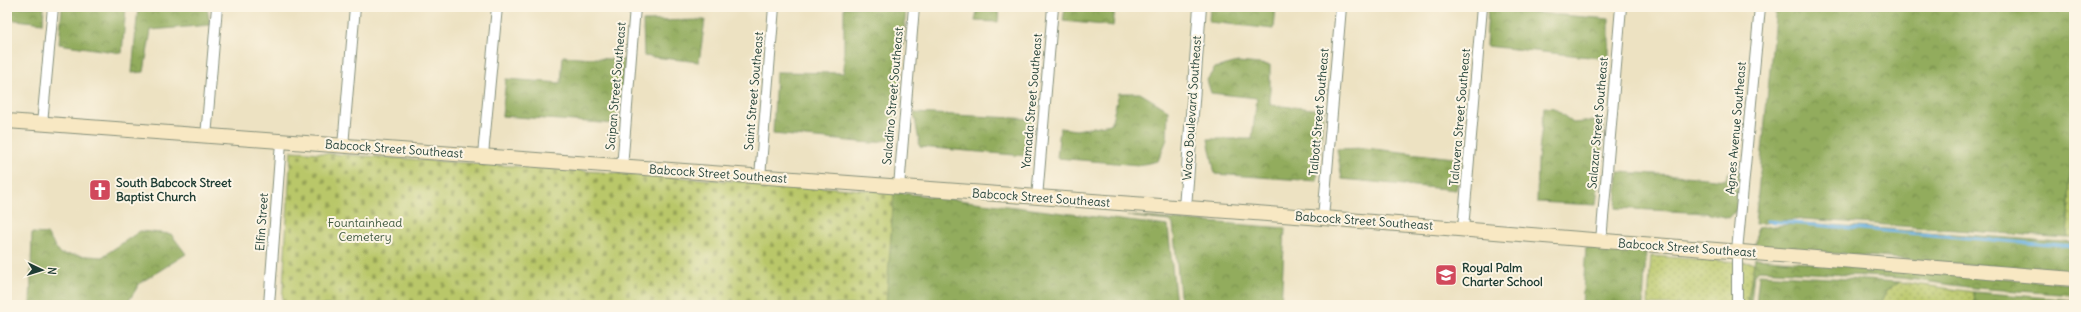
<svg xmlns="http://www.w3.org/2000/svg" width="2081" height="312" font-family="Delius,sans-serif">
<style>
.grass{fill:url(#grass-dots);stroke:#6c824e}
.forest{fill:url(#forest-crowns);stroke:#587448}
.cemetery{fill:url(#cemetery-stones);stroke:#6c824e}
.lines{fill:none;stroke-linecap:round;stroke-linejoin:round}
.stream{stroke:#70b5e7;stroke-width:3}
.minor-casing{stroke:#86907b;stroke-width:12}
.tertiary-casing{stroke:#86907b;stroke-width:14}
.secondary-casing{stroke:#86907b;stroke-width:16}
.minor{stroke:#fff;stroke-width:10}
.tertiary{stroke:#fff;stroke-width:12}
.secondary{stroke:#f8e8c3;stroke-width:14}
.labels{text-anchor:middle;stroke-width:4;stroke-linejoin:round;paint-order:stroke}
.street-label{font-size:12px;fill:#1f3d34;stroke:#fcf5e5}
.poi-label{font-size:12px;font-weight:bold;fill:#1f3d34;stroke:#fcf5e5;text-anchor:start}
.park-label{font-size:12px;fill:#3e593f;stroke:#fcf5e5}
</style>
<defs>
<pattern id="grass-dots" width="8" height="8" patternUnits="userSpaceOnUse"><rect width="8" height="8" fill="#b9c769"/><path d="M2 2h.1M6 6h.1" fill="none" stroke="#96a357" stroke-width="1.8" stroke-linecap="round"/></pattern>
<pattern id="forest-crowns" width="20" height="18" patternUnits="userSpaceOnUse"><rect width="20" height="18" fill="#92ac5d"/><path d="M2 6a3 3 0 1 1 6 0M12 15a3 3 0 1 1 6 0" fill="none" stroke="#778d4e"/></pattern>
<pattern id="cemetery-stones" width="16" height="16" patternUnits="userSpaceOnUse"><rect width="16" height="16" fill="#b9c769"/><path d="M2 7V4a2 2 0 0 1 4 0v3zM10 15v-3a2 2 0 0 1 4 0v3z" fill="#96a357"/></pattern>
</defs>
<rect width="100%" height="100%" fill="#fcf5e5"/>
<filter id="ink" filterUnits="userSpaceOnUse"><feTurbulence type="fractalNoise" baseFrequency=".025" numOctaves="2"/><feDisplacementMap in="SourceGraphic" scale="8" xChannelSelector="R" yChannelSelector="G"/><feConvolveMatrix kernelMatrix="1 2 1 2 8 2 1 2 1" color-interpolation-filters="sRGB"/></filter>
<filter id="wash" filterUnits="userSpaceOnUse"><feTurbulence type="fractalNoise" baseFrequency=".012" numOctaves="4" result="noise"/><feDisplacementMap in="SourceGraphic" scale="16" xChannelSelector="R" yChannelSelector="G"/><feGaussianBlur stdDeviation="0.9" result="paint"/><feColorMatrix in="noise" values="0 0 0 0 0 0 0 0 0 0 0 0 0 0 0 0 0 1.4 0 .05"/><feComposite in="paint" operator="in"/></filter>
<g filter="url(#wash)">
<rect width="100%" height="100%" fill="#ede2c2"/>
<!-- grass -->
<path class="grass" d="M2074 103V238H2067Z
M1651 256 1754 263 1748 299 1750 305H1648Z
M1900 282 1974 292 1975 305H1879L1886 291Z"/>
<!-- forest -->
<path class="forest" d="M7 7H44L43 23 7 19Z
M62 7H126L122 53 59 44Z
M138 7H207L210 25 151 30 144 72 132 73Z
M844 7H906L896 138 871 143 773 134 776 72 844 73Z
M978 7H999L998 22 975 21Z
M1065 7H1115L1113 26 1063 21Z
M1210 7H1276L1274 29 1209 22Z
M1776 7H2074V103L2067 238 1804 219 1755 224Z
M1488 9 1609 19V59L1486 46Z
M705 20 699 62 644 56 643 21Z
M563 56 626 60 617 124 502 116 506 79 561 83Z
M1238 62 1270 65V105L1324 110 1317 181 1215 174 1208 139H1252L1257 98 1211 93 1207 80 1215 68Z
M1119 93H1140L1168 110 1167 139 1158 161 1139 165 1057 158 1060 128 1076 130 1111 124Z
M1544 107 1554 108 1573 123 1605 120 1596 205 1537 202 1538 160Z
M914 113 1034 119 1027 156 920 147Z
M1365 148 1463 159 1456 190 1342 179 1337 149Z
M1618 172 1675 175 1725 180 1729 172H1741L1738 209 1729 218 1706 213 1616 208Z
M894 192 1168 226 1176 305H886Z
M1127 216 1285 228 1281 305H1181L1173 224 1169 221Z
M1804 223 2074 243V273L1756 247 1757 228Z
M140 231 171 234 186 254 140 283 126 305H30L32 233 47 234 60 254 102 257Z
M1586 247 1646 251 1643 305H1582Z
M1755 258 2074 284V295L1975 288 1901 278 1759 270 1754 274 1751 303 1748 299Z
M1759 274 1900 282 1886 291 1879 305H1756Z
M1974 292 2074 300V305H1975Z"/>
<!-- cemetery -->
<path class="cemetery" d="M291 151 894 192 886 305H282Z"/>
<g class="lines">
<!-- stream -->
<path class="stream" d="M1767 221 2074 247"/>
</g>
</g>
<g filter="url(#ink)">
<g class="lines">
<!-- minor casing -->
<g class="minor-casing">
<path id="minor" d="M42 124 53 7
M206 137 217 7
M343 146 355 7
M483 155 497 7
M622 168 635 7
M760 177 774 7
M899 187 914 7
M1037 198 1053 7
M1323 218 1341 7
M1463 229 1482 7
M1601 241 1621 7
M269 305 281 142
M1737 305V251L1760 7"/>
</g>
<!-- tertiary casing -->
<g class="tertiary-casing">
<path id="tertiary" d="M1185 208 1200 7"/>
</g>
<!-- secondary casing -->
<g class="secondary-casing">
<path id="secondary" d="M7 121 1323 218 2074 279"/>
</g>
<!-- minor -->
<use href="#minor" class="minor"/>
<!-- tertiary -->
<use href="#tertiary" class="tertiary"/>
<!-- secondary -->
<use href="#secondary" class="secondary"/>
</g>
</g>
<!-- icons -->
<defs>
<g id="church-square" transform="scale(1.15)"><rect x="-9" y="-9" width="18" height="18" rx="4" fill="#d1495b" stroke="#fcf5e5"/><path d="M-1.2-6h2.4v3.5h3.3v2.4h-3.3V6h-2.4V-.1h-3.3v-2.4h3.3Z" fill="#fff"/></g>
<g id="school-square" transform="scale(1.15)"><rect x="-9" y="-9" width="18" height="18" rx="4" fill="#d1495b" stroke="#fcf5e5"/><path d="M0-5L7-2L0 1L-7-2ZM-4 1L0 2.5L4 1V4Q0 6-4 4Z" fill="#fff"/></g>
</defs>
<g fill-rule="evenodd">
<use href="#church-square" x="100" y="190"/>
<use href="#school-square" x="1446" y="275"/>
</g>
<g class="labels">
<!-- street labels -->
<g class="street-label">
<text transform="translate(616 86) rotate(-85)" y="4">Saipan Street Southeast</text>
<text transform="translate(754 91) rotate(-85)" y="4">Saint Street Southeast</text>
<text transform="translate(893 96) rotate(-85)" y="4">Saladino Street Southeast</text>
<text transform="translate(1032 101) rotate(-85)" y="4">Yamada Street Southeast</text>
<text transform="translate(1192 108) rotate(-86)" y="4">Waco Boulevard Southeast</text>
<text transform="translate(1319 112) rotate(-85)" y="4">Talbott Street Southeast</text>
<text transform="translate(1460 117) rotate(-85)" y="4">Talavera Street Southeast</text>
<text transform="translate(1598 123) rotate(-85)" y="4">Salazar Street Southeast</text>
<text transform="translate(1736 128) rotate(-85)" y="4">Agnes Avenue Southeast</text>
<text transform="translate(394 149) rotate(4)" y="4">Babcock Street Southeast</text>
<text transform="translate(718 174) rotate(4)" y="4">Babcock Street Southeast</text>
<text transform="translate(1041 198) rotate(4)" y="4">Babcock Street Southeast</text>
<text transform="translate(1364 221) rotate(4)" y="4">Babcock Street Southeast</text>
<text transform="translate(262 222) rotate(-86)" y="4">Elfin Street</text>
<text transform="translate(1687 248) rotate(4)" y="4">Babcock Street Southeast</text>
</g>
<!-- poi labels -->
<g class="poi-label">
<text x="116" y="187">South Babcock Street<tspan x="116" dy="14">Baptist Church</tspan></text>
<text x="1462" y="272">Royal Palm<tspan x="1462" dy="14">Charter School</tspan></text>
</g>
<!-- park labels -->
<g class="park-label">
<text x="365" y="227">Fountainhead<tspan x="365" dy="14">Cemetery</tspan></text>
</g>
</g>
<!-- margin -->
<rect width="2081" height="312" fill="none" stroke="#fcf5e5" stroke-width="24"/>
<!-- north arrow -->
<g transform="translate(42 270) rotate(94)" stroke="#fcf5e5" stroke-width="3" paint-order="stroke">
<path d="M0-3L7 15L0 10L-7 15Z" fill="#1f3d34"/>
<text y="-6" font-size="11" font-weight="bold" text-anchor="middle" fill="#1f3d34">N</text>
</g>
</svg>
